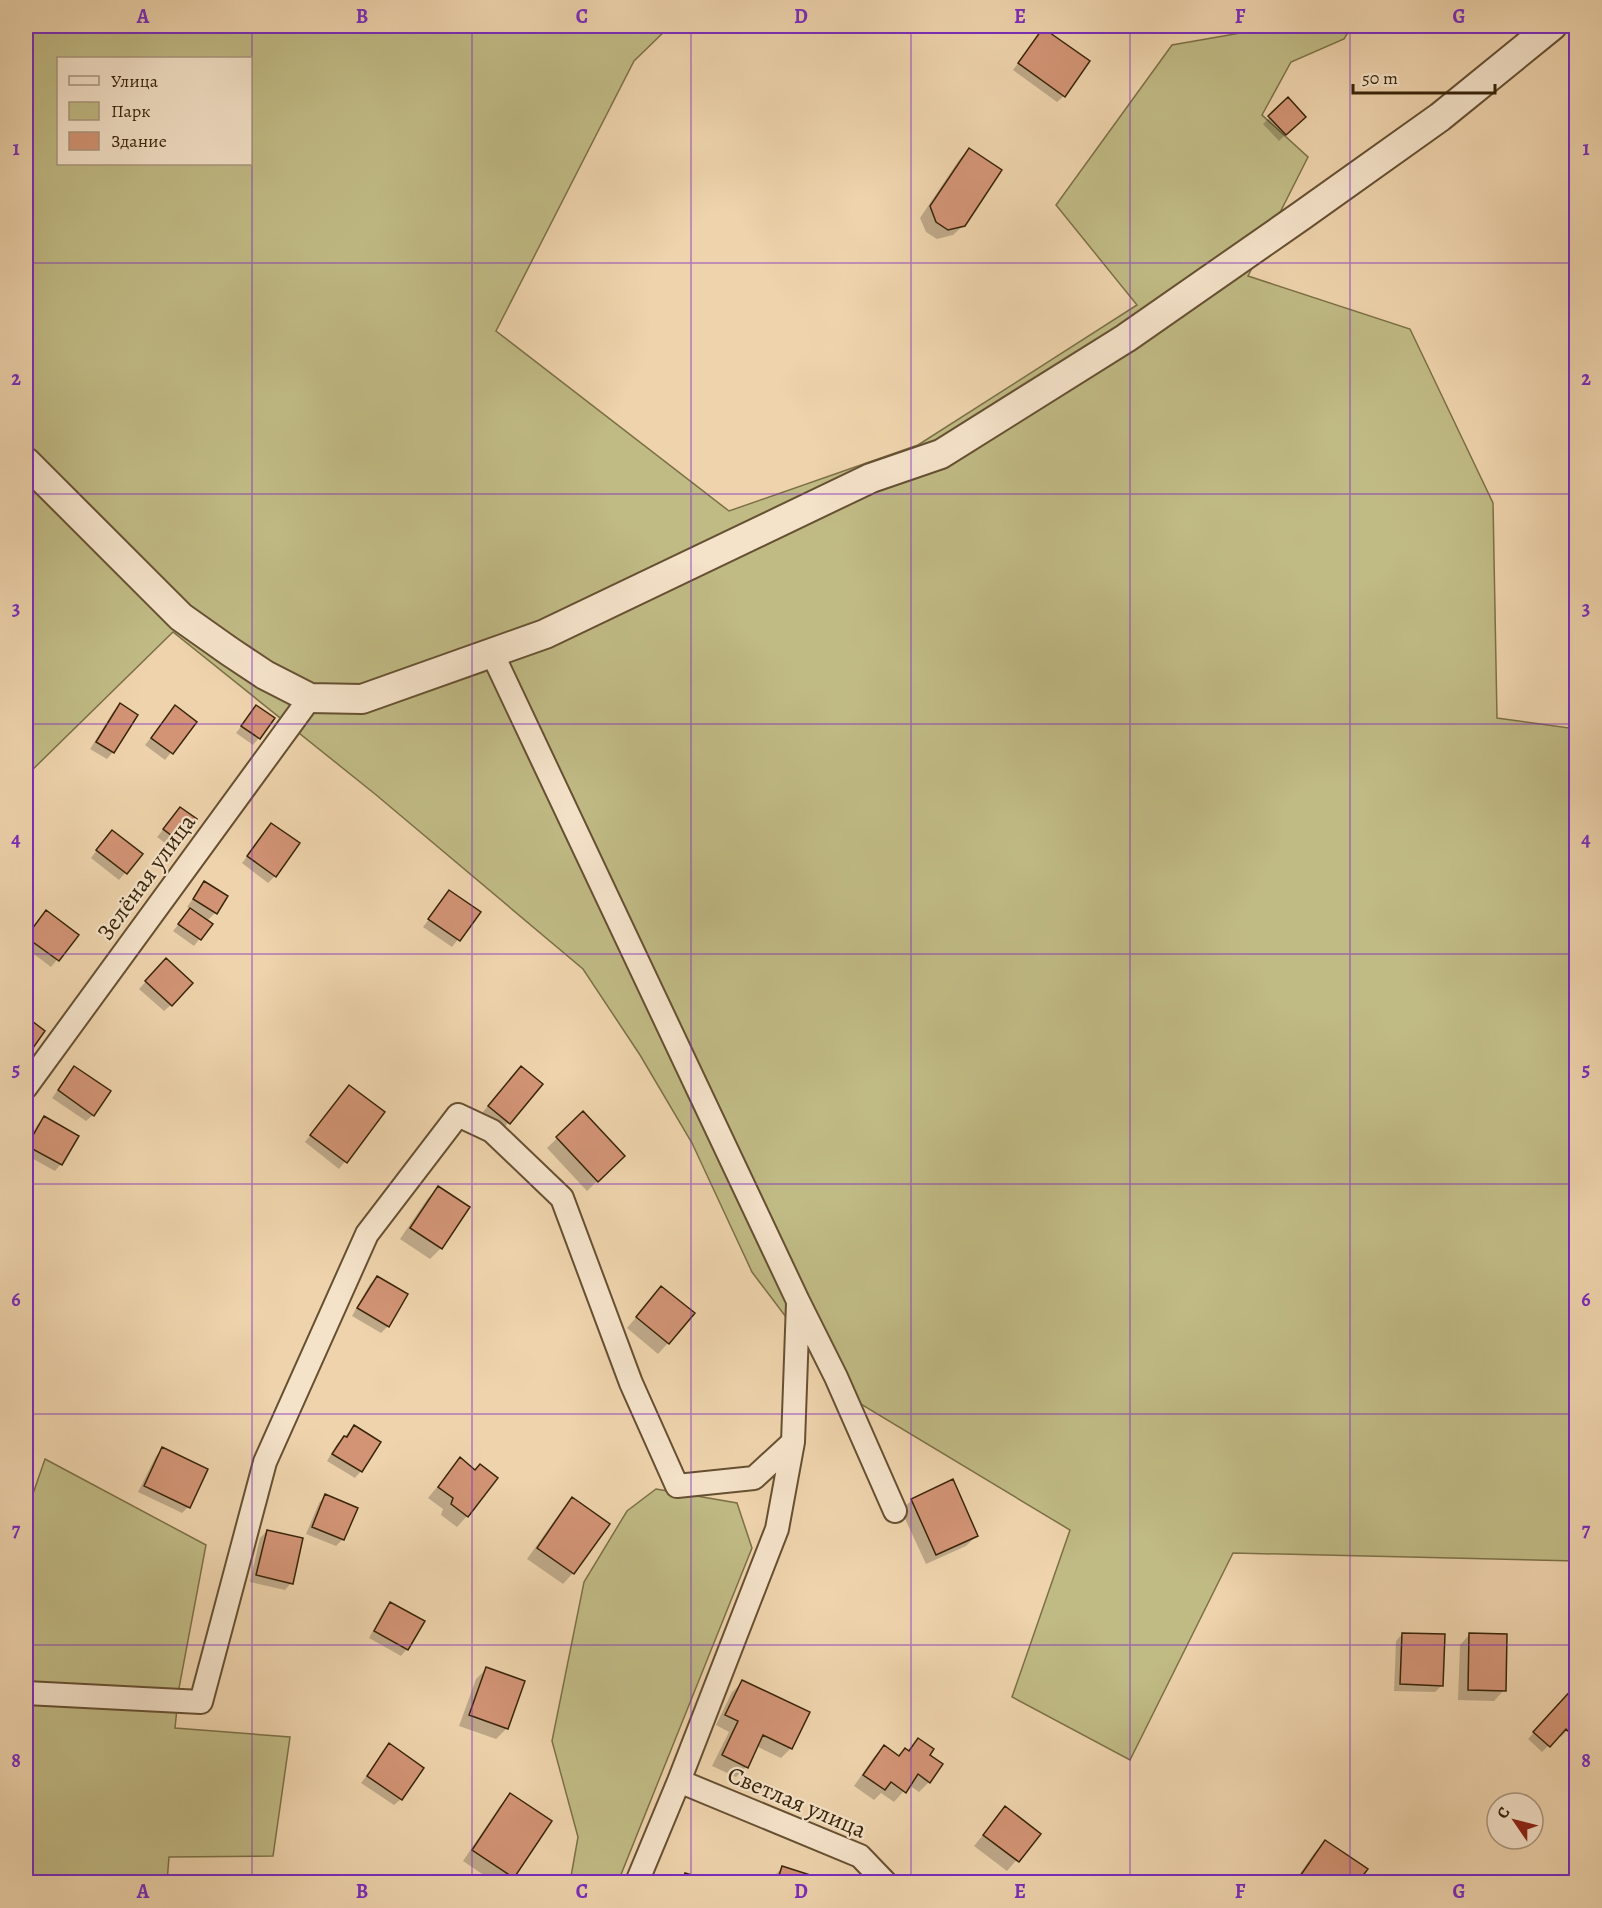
<svg xmlns="http://www.w3.org/2000/svg" width="1602" height="1908" font-family="Alegreya,serif">
<style>
.green{fill:#c0ba84;stroke:#7c7046;stroke-width:1.5;fill-rule:evenodd}
.shadow{fill:#0003}
.building{fill:#d29475;stroke:#392509;stroke-width:1.5}
.lines{fill:none;stroke-linecap:round;stroke-linejoin:round}
.minor-casing{stroke:#665032;stroke-width:26}
.tertiary-casing{stroke:#665032;stroke-width:32}
.minor{stroke:#f4e2c9;stroke-width:22}
.tertiary{stroke:#f4e2c9;stroke-width:28}
.grid{fill:none;stroke:#7b2cbf;stroke-width:1.5;stroke-opacity:0.55}
.labels{text-anchor:middle;stroke-width:4.5;stroke-linejoin:round;paint-order:stroke}
.street-label{font-size:24px;fill:#392509;stroke:#f4e2c9}
.neatline{fill:none;stroke:#7b2cbf;stroke-width:2}
.grid-label{font-size:20px;text-anchor:middle;font-weight:bold;fill:#7b2cbf}
</style>
<rect width="100%" height="100%" fill="#eed3ac"/>
<filter id="stains"><feTurbulence type="fractalNoise" baseFrequency=".00333" numOctaves="4"/><feColorMatrix values="0 0 0 0 .2 0 0 0 0 .09 0 0 0 0 .02 0 0 0 .5 -.17"/></filter>
<radialGradient id="worn" r=".72"><stop offset=".6" stop-color="#630" stop-opacity="0"/><stop offset="1" stop-color="#630" stop-opacity=".3"/></radialGradient>
<!-- green -->
<path class="green" d="M26 26H670L634 61 496 331 729 511 918 445 1137 305 1056 205 1172 45 1281 26H1352L1344 39 1291 62 1262 115 1308 157 1248 276 1410 329 1493 503 1497 718 1576 729V702V1561L1233 1553 1130 1760 1012 1697 1070 1530 844 1394 752 1272 692 1143 640 1055 583 969 375 794 173 632 26 776ZM58 58H250V164H58Z
M45 1459 206 1545 179 1688 175 1728 290 1737 273 1856 169 1857 167 1882H26V1514Z
M656 1489 737 1503 752 1548 618 1882H570L578 1837 552 1741 584 1582 627 1511Z"/>
<!-- shadow -->
<path class="shadow" d="M1043 30 1064 96 1057 102 1013 70Z
M1288 99 1304 117 1279 141 1263 124Z
M969 149 964 225 953 235 937 239 926 232 920 218 959 160Z
M120 705 113 752 107 759 90 749 113 712Z
M175 707 195 722 165 760 145 745Z
M256 707 259 738 253 745 236 733Z
M180 809 195 820 172 848 157 837Z
M271 825 275 876 268 883 242 863Z
M106 838 141 854 119 880 91 858Z
M204 883 226 896 215 913 207 921 211 924 194 946 173 931 191 909 187 907Z
M450 892 479 912 452 947 423 927Z
M40 919 77 935 51 967 26 948V938Z
M159 967 171 1005 164 1011 139 989Z
M74 1068 93 1115 86 1121 52 1098Z
M514 1075 541 1084 502 1130 482 1113Z
M343 1093 383 1113 339 1169 305 1142Z
M583 1113 623 1156 587 1191 547 1148Z
M44 1118 61 1164 55 1171 26 1155V1146L37 1125Z
M438 1188 468 1207 441 1248 430 1259 400 1239 428 1198Z
M377 1278 388 1326 381 1333 352 1316 370 1284Z
M661 1288 668 1343 658 1354 627 1328Z
M354 1427 379 1442 361 1471 355 1478 327 1461 337 1444Z
M163 1449 188 1507 182 1513 138 1492 156 1456Z
M460 1459 475 1471 496 1478 467 1516 457 1527 441 1515 443 1509 428 1498Z
M325 1496 343 1539 336 1546 306 1534 319 1503Z
M572 1499 573 1573 563 1584 527 1559 562 1510Z
M912 1500 977 1535 966 1546 926 1564 901 1510Z
M267 1531 291 1583 285 1590 250 1582 260 1538Z
M391 1604 407 1649 401 1656 369 1638 384 1610Z
M1402 1634 1442 1685 1435 1692 1394 1691 1396 1641Z
M1470 1634 1504 1690 1494 1701 1458 1700 1460 1645Z
M486 1669 507 1728 496 1739 459 1726 476 1679Z
M743 1682 791 1748 781 1758 756 1746 746 1767 736 1777 712 1766 729 1732 716 1725 732 1692Z
M1574 1689 1576 1691V1721L1561 1737 1559 1735 1542 1752 1528 1739Z
M918 1740 928 1756 929 1782 919 1792 909 1785 894 1802 881 1793 874 1800 854 1786 874 1757 884 1747 898 1757 905 1750 907 1751Z
M390 1745 401 1799 394 1805 361 1783Z
M510 1795 550 1822 512 1877 507 1882H494L463 1861 500 1806Z
M1005 1808 1039 1834 1007 1871 974 1846Z
M1325 1842 1365 1869 1356 1882H1294L1315 1852Z
M782 1868 827 1882H771L772 1878Z
M686 1875 711 1882H679Z"/>
<!-- building -->
<path class="building" d="M1043 28 1090 61 1065 97 1018 63Z
M1288 97 1306 117 1286 135 1268 116Z
M969 148 1002 170 965 226 948 230 936 222 930 206Z
M120 703 138 715 114 753 96 742Z
M175 705 197 722 173 754 151 738Z
M256 705 275 718 260 739 241 726Z
M180 807 197 819 180 842 163 829Z
M271 823 300 843 276 877 247 856Z
M112 830 143 854 127 874 96 850Z
M204 881 228 896 217 914 193 899Z
M449 890 481 912 460 941 428 919Z
M190 908 213 924 201 940 178 924Z
M46 910 79 935 59 961 26 937Z
M166 958 193 983 172 1006 145 981Z
M28 1018 45 1031 26 1058V1022Z
M74 1066 111 1091 94 1116 58 1090Z
M521 1066 543 1084 510 1124 488 1106Z
M349 1085 385 1112 347 1163 310 1135Z
M583 1111 625 1156 598 1182 556 1137Z
M44 1116 79 1136 62 1165 27 1146Z
M438 1186 470 1207 442 1249 410 1228Z
M377 1276 408 1294 389 1327 357 1308Z
M661 1286 695 1313 669 1344 636 1317Z
M354 1425 381 1442 362 1472 332 1454 344 1436 347 1437Z
M162 1447 208 1469 190 1508 144 1486Z
M460 1457 475 1470 480 1464 498 1478 468 1517 451 1504 453 1498 438 1487Z
M953 1479 978 1536 936 1555 911 1499Z
M325 1494 358 1508 344 1540 312 1527Z
M572 1497 610 1524 574 1574 537 1548Z
M267 1530 303 1538 293 1584 256 1575Z
M390 1602 425 1621 408 1650 374 1631Z
M1402 1633 1445 1634 1443 1686 1400 1684Z
M1469 1633 1507 1634 1506 1691 1468 1690Z
M486 1667 525 1681 508 1729 469 1715Z
M742 1680 810 1712 792 1749 763 1735 748 1768 722 1755 738 1721 725 1715Z
M1574 1687 1576 1689V1723L1569 1732 1566 1729 1550 1747 1533 1732Z
M918 1738 934 1749 930 1755 943 1764 930 1783 918 1774 906 1793 891 1782 885 1790 863 1775 884 1745 899 1756 905 1748 909 1751Z
M389 1743 424 1768 402 1800 367 1776Z
M510 1793 552 1821 514 1878 472 1850Z
M1005 1806 1041 1834 1019 1862 983 1835Z
M1325 1840 1368 1869 1358 1882H1296Z
M782 1866 832 1882H777Z
M685 1873 716 1882H682Z"/>
<g class="lines">
<!-- minor casing -->
<g class="minor-casing">
<path id="minor" d="M492 653 798 1301 836 1377 895 1511
M26 1087 310 698
M26 1693 201 1702 265 1462 367 1234 458 1115 492 1131 562 1198 631 1383 677 1486 754 1478 793 1442
M679 1781 860 1856 885 1882
M637 1882 679 1781 777 1529 793 1442 798 1303"/>
</g>
<!-- tertiary casing -->
<g class="tertiary-casing">
<path id="tertiary" d="M26 462 181 617 229 651 265 675 310 698 362 699 545 634 871 478 941 454 1126 338 1301 216 1440 117 1552 26"/>
</g>
<!-- minor -->
<use href="#minor" class="minor"/>
<!-- tertiary -->
<use href="#tertiary" class="tertiary"/>
</g>
<!-- grid -->
<path class="grid" d="M252 26V1882M472 26V1882M691 26V1882M911 26V1882M1130 26V1882M1350 26V1882M26 263H1576M26 494H1576M26 724H1576M26 954H1576M26 1184H1576M26 1414H1576M26 1645H1576"/>
<g class="labels">
<!-- street labels -->
<g class="street-label">
<text transform="translate(146 877) rotate(-54)" y="8">Зелёная улица</text>
<text transform="translate(797 1802) rotate(23)" y="8">Светлая улица</text>
</g>
</g>
<!-- margin -->
<rect width="1602" height="1908" fill="none" stroke="#eed3ac" stroke-width="66"/>
<!-- legend -->
<rect x="57" y="57" width="195" height="108" fill="#f4e2c9" stroke="#a9967c" stroke-width="1.5"/>
<rect x="69" y="76" width="30" height="9" fill="#f4e2c9" stroke="#a9967c" stroke-width="1.5"/>
<text x="111" y="87" font-size="18" fill="#392509">Улица</text>
<rect x="69" y="102" width="30" height="18" fill="#c0ba84" stroke="#a9967c" stroke-width="1.5"/>
<text x="111" y="117" font-size="18" fill="#392509">Парк</text>
<rect x="69" y="132" width="30" height="18" fill="#d29475" stroke="#a9967c" stroke-width="1.5"/>
<text x="111" y="147" font-size="18" fill="#392509">Здание</text>
<!-- north arrow -->
<g transform="translate(1515 1821) rotate(305)"><circle r="28" fill="#f4e2c9" stroke="#a9967c" stroke-width="1.5"/>
<path d="M0-4.5L10 22L0 15L-10 22Z" fill="#8f2418"/>
<text y="-9" font-size="16" font-weight="bold" text-anchor="middle" fill="#392509">С</text>
</g>
<!-- scale -->
<path d="M1353 84v9h142v-9" fill="none" stroke="#392509" stroke-width="3"/>
<text x="1362" y="84" font-size="18" fill="#392509" stroke="#f4e2c9" stroke-width="4.5" paint-order="stroke">50 m</text>
<rect x="33" y="33" width="1536" height="1842" class="neatline"/>
<g class="grid-label">
<text x="143" y="23">A</text>
<text x="362" y="23">B</text>
<text x="582" y="23">C</text>
<text x="801" y="23">D</text>
<text x="1020" y="23">E</text>
<text x="1240" y="23">F</text>
<text x="1459" y="23">G</text>
<text x="16" y="155">1</text>
<text x="1586" y="155">1</text>
<text x="16" y="385">2</text>
<text x="1586" y="385">2</text>
<text x="16" y="615">3</text>
<text x="1586" y="615">3</text>
<text x="16" y="846">4</text>
<text x="1586" y="846">4</text>
<text x="16" y="1076">5</text>
<text x="1586" y="1076">5</text>
<text x="16" y="1306">6</text>
<text x="1586" y="1306">6</text>
<text x="16" y="1536">7</text>
<text x="1586" y="1536">7</text>
<text x="16" y="1767">8</text>
<text x="1586" y="1767">8</text>
<text x="143" y="1898">A</text>
<text x="362" y="1898">B</text>
<text x="582" y="1898">C</text>
<text x="801" y="1898">D</text>
<text x="1020" y="1898">E</text>
<text x="1240" y="1898">F</text>
<text x="1459" y="1898">G</text>
</g>
<rect width="100%" height="100%" filter="url(#stains)"/>
<rect width="100%" height="100%" fill="url(#worn)"/>
</svg>
